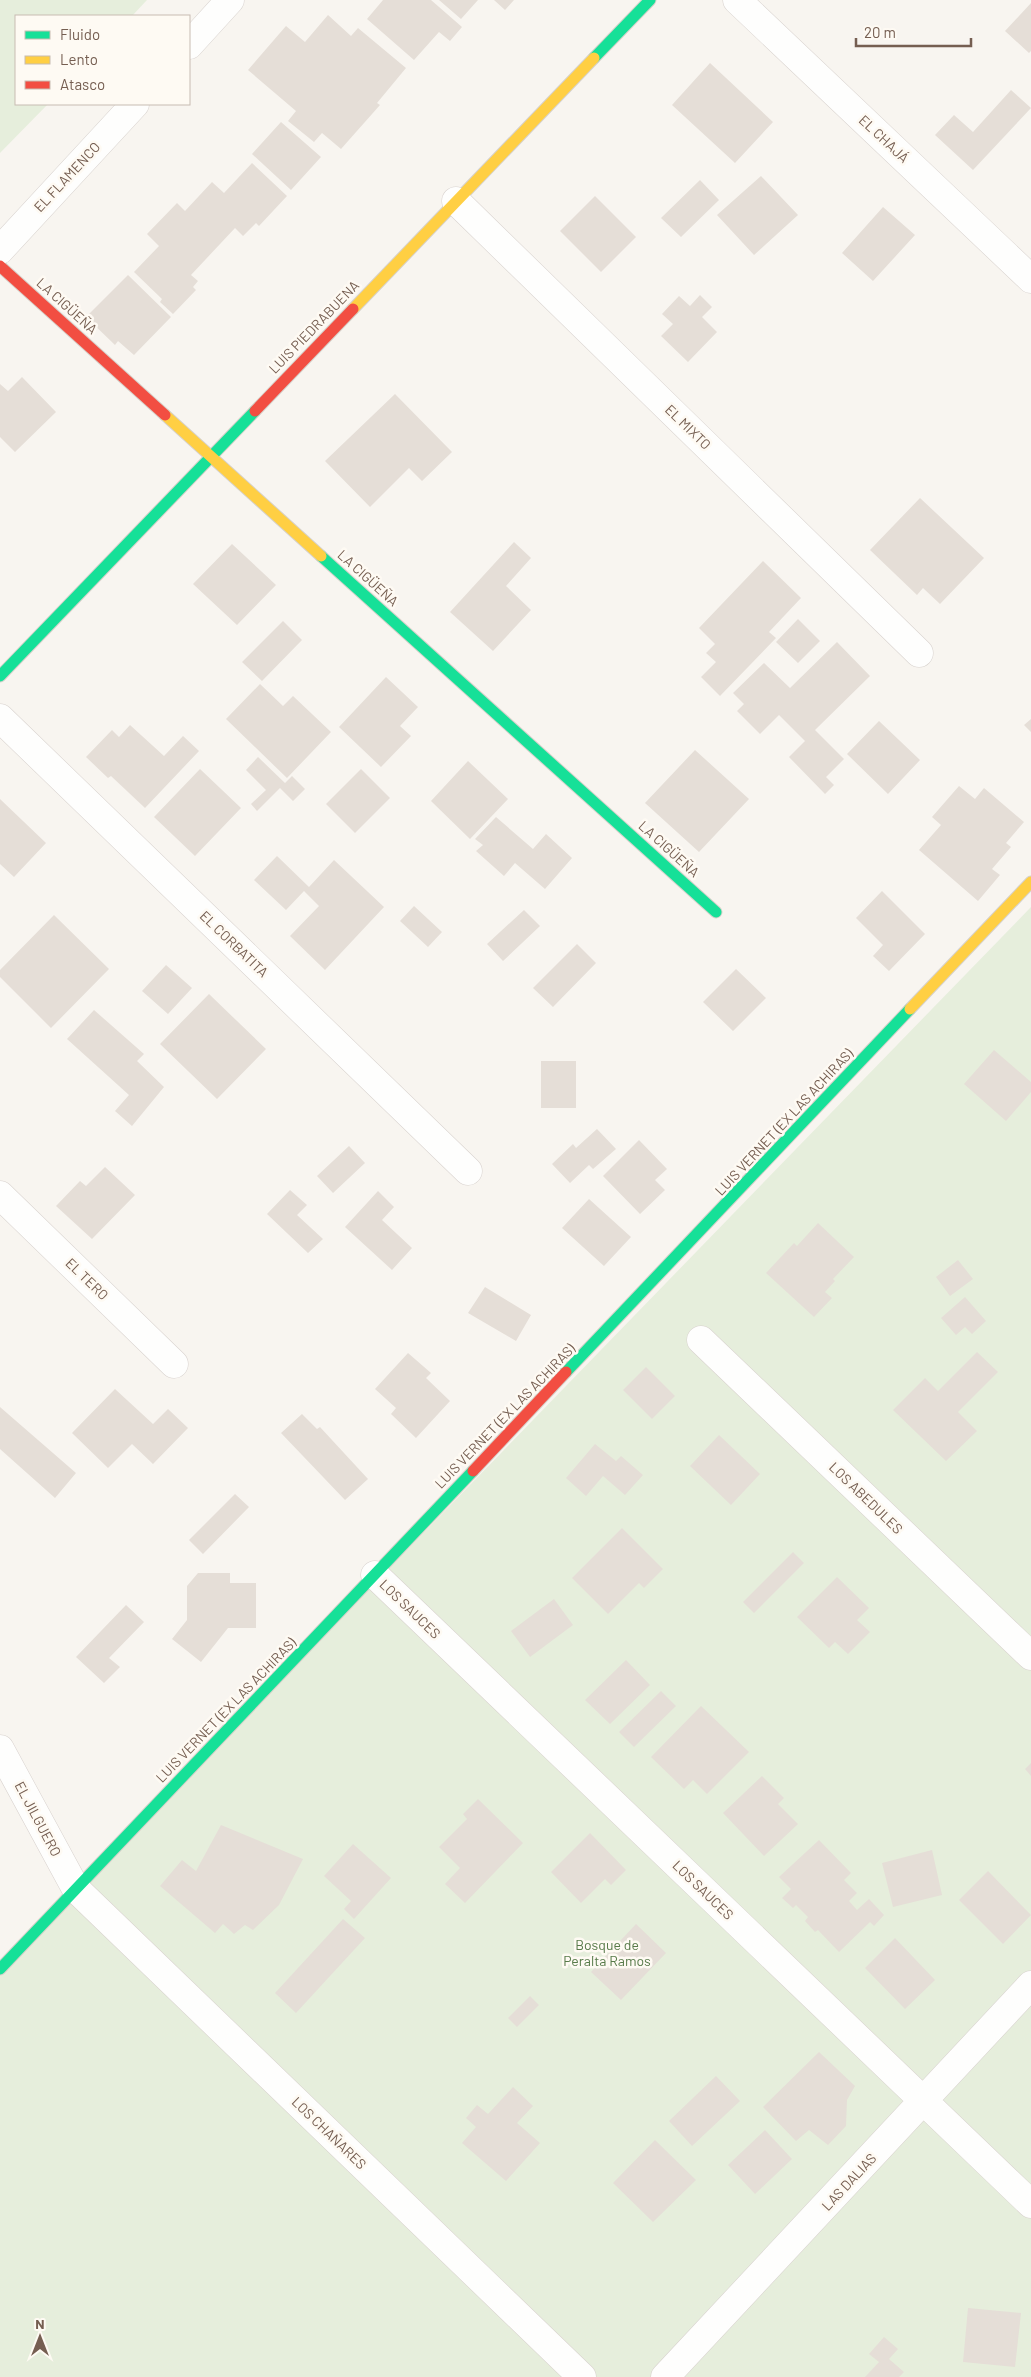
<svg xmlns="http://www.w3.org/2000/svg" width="1031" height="2377" font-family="Barlow,sans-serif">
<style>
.green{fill:#e6eedc}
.building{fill:#e5ded7}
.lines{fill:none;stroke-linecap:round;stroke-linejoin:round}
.street-casing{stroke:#d8d2ce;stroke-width:29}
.fast-casing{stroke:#d6d1ca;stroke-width:13}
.slow-casing{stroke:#d6d1ca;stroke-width:13}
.jam-casing{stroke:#d6d1ca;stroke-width:13}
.street{stroke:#fefefd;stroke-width:28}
.fast{stroke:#16e098;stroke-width:11}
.slow{stroke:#ffcf43;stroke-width:11}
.jam{stroke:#f24e42;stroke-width:11}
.labels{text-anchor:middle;stroke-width:5;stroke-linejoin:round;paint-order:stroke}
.street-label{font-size:14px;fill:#755e51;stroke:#fefaf3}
.park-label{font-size:14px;fill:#577a49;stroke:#fefaf3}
</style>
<rect width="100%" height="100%" fill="#f8f5f0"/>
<!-- green -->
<path class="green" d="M0 0H147L132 16H16V104H48L0 153Z
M1031 907V2377H0V1969Z"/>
<!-- building -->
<path class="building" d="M383 0H431L462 27 450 41 439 32 414 60 367 19Z
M439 0H478L461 19Z
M494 0H514L505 10Z
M1031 3V51L1029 53 1005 31Z
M328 15 351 36 358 28 406 68 377 103 380 105 341 149 322 133 314 142 288 121 296 111 248 70 286 26 305 42Z
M710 63 773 122 735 163 672 105Z
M1011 90 1031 108 973 170 935 135 954 115 973 132Z
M281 122 321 157 291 190 252 154Z
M252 163 287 196 259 226 256 223 243 236 235 228 191 275 198 281 193 287 196 290 173 314 160 302 162 299 134 272 159 246 147 234 177 203 185 211 212 182 224 193Z
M761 176 798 215 754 255 717 215Z
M700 180 719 200 681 237 661 218Z
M595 196 636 237 601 272 560 231Z
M883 207 915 235 873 281 842 253Z
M128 275 171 317 134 355 118 341 115 345 86 317Z
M700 295 712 307 702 317 717 332 688 362 661 336 673 324 662 314 679 296 690 306Z
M22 377 56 412 15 452 0 437V384L8 391Z
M395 394 452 452 422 481 409 468 370 507 325 461Z
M920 498 984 558 940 604 923 588 917 595 870 550Z
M514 542 531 558 506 586 531 610 493 651 450 612Z
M232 544 276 585 237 625 193 584Z
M763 561 801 598 769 632 776 638 720 696 701 677 716 662 706 653 715 644 699 628Z
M798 619 820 641 798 663 776 642Z
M283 621 302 640 262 681 242 662Z
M837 642 870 676 815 730 844 759 826 777 834 785 825 794 789 757 805 741 779 715 760 734 737 711 744 704 733 693 764 663 790 688Z
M386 677 418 707 400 726 411 736 381 767 339 727Z
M260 684 283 706 293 696 331 732 287 778 226 719Z
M1031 719V732L1024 725Z
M879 721 920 760 888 794 847 754Z
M130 725 164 756 183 736 199 751 145 808 111 776 108 778 86 757 112 730 119 737Z
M695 750 749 799 699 852 645 803Z
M258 757 285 783 292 776 305 789 293 801 280 788 257 811 251 804 266 790 246 770Z
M468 761 508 799 470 839 431 801Z
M200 769 241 808 195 856 154 817Z
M361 769 390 798 355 833 326 804Z
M959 786 975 799 984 788 1024 822 1006 843 1011 847 992 869 1000 875 978 901 919 850 941 825 932 817Z
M0 799 46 843 14 877 0 864Z
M496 817 533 849 546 834 572 858 545 889 515 863 504 876 476 851 483 845 475 839Z
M277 856 309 887 334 860 384 907 325 970 290 936 319 906 304 891 286 910 254 880Z
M882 891 925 934 889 971 873 956 883 945 856 918Z
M414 906 442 932 428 947 400 921Z
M524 910 540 926 503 961 487 944Z
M54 915 109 969 51 1028 0 977V970Z
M577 944 596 963 553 1007 533 988Z
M166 965 192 988 168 1014 142 991Z
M736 969 766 998 733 1031 703 1002Z
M209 994 266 1049 217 1099 160 1044Z
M94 1010 144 1054 137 1061 164 1087 132 1126 115 1111 129 1095 67 1039Z
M994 1050 1031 1082V1092L1006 1121 964 1084Z
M541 1061H576V1108H541Z
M597 1129 616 1149 593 1169 589 1165 570 1183 552 1164 573 1144 576 1148Z
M639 1140 667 1169 655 1180 665 1190 640 1214 603 1176Z
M349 1146 365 1163 333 1193 317 1176Z
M105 1167 135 1195 92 1239 56 1206 80 1181 86 1186Z
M290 1190 307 1205 297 1215 323 1239 308 1253 267 1214Z
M378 1191 394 1207 382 1220 412 1248 392 1270 345 1227Z
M589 1199 631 1237 604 1266 562 1228Z
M818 1223 854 1257 833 1279 835 1281 825 1292 832 1298 814 1317 766 1273 794 1243 797 1246Z
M958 1260 973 1279 950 1296 936 1277Z
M485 1287 531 1315 516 1341 468 1313Z
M965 1297 986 1321 972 1334 965 1327 956 1335 941 1318Z
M977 1352 998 1372 958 1412 977 1431 946 1461 893 1410 925 1378 938 1391Z
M408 1353 431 1373 426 1378 450 1401 416 1438 391 1414 396 1408 375 1389Z
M646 1367 675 1396 652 1419 623 1390Z
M115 1389 153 1424 168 1409 188 1428 153 1464 132 1444 108 1468 72 1433Z
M0 1407 76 1473 55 1498 0 1449Z
M302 1414 317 1429 320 1427 368 1479 345 1500 281 1433Z
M719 1435 760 1474 731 1505 690 1466Z
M595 1444 616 1461 621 1456 643 1475 625 1495 603 1476 586 1496 566 1478Z
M235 1494 249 1507 203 1554 189 1540Z
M622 1528 663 1569 644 1588 639 1583 608 1614 572 1578Z
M793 1552 804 1563 754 1613 743 1602Z
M198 1573H230V1583H256V1628H228L201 1662 172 1639 187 1620V1586Z
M837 1577 869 1608 857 1620 870 1632 848 1654 835 1642 829 1648 797 1617Z
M554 1599 573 1625 530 1657 511 1631Z
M126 1605 144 1622 109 1658 120 1667 104 1683 76 1657Z
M626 1660 650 1685 610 1724 585 1700Z
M661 1691 676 1706 634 1747 619 1732Z
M701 1706 749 1752 707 1794 693 1780 684 1789 651 1757Z
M1031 1763V1776L1025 1769Z
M762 1776 784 1798 778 1804 798 1824 764 1856 723 1813Z
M478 1799 523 1843 465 1903 445 1884 460 1868 439 1847 467 1819 463 1814Z
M221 1825 303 1859 279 1905 253 1930 245 1925 234 1934 223 1924 215 1933 160 1886 182 1860 196 1871Z
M590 1833 626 1870 611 1885 605 1879 581 1903 551 1872Z
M819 1840 851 1873 844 1880 857 1893 849 1901 857 1910 869 1899 884 1915 874 1926 870 1922 839 1952 818 1930 815 1932 805 1921 808 1917 796 1905 793 1908 782 1898 791 1889 779 1877Z
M353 1844 391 1878 354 1919 344 1909 351 1901 324 1876Z
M932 1850 942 1895 893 1907 882 1863Z
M988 1871 1031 1915 1003 1944 959 1900Z
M343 1919 365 1938 296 2013 275 1993Z
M636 1924 666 1953 621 2000 591 1972Z
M895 1938 935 1980 905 2009 865 1968Z
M530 1996 539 2005 517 2027 508 2018Z
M819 2052 855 2086 847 2100 846 2126 828 2145 809 2130 796 2141 763 2107Z
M716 2076 740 2101 692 2146 669 2121Z
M513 2087 533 2106 517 2123 540 2143 506 2181 462 2143 476 2127 466 2118 477 2105 488 2114Z
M765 2130 792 2159 755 2194 728 2165Z
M655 2140 696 2180 653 2222 613 2183Z
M968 2308 1021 2313 1015 2367 963 2362Z
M884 2337 898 2349 889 2359 904 2372 899 2377H865L879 2362 869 2354Z"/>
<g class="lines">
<!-- street casing -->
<g class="street-casing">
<path id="street" d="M737 0 1031 279
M189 45 230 0
M456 201 919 653
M0 250 135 104
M0 718 468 1171
M0 1195 174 1364
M701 1340 1031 1656
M375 1575 1031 2204
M0 1749 76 1889 582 2377
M665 2377 1031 1985"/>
</g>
<!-- fast casing -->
<g class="fast-casing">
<path id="fast" d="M594 58 650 0
M321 556 716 912
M0 676 255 411
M566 1372 910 1009
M0 1969 473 1471"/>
</g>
<!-- slow casing -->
<g class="slow-casing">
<path id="slow" d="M353 309 594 58
M165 415 321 556
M910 1009 1031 882"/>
</g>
<!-- jam casing -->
<g class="jam-casing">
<path id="jam" d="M0 266 165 415
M255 411 353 309
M473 1471 566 1372"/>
</g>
<!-- street -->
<use href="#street" class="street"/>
<!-- fast -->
<use href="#fast" class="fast"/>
<!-- slow -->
<use href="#slow" class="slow"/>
<!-- jam -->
<use href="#jam" class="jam"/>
</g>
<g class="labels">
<!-- street labels -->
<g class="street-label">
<text transform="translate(884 139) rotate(43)" y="5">EL CHAJÁ</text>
<text transform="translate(67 177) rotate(-47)" y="5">EL FLAMENCO</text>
<text transform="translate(67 306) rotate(42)" y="5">LA CIGÜEÑA</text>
<text transform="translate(314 327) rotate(-46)" y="5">LUIS PIEDRABUENA</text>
<text transform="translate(688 427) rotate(44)" y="5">EL MIXTO</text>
<text transform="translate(368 578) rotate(42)" y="5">LA CIGÜEÑA</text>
<text transform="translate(669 849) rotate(42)" y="5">LA CIGÜEÑA</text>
<text transform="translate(234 944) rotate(44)" y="5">EL CORBATITA</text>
<text transform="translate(784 1122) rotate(-47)" y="5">LUIS VERNET (EX LAS ACHIRAS)</text>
<text transform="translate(87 1279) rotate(44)" y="5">EL TERO</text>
<text transform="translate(505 1416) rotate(-46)" y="5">LUIS VERNET (EX LAS ACHIRAS)</text>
<text transform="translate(866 1498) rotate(44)" y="5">LOS ABEDULES</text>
<text transform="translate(410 1609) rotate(44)" y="5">LOS SAUCES</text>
<text transform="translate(226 1710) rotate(-46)" y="5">LUIS VERNET (EX LAS ACHIRAS)</text>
<text transform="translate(38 1819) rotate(62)" y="5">EL JILGUERO</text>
<text transform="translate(703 1890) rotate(44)" y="5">LOS SAUCES</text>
<text transform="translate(329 2133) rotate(44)" y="5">LOS CHAÑARES</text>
<text transform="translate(849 2182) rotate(-47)" y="5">LAS DALIAS</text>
</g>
<!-- park labels -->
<g class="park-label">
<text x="607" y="1950">Bosque de<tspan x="607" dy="16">Peralta Ramos</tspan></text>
</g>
</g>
<!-- legend -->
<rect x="15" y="15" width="175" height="90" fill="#fefaf3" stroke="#c7bcb2"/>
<rect x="25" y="31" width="25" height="8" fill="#16e098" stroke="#c7bcb2"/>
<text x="60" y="40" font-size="15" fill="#755e51">Fluido</text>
<rect x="25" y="56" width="25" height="8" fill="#ffcf43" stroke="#c7bcb2"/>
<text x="60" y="65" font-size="15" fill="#755e51">Lento</text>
<rect x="25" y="81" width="25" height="8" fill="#f24e42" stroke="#c7bcb2"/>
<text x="60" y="90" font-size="15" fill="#755e51">Atasco</text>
<!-- north arrow -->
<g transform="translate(40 2337)" stroke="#fefaf3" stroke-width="4" paint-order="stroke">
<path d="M0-4L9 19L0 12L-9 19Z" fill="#755e51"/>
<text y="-8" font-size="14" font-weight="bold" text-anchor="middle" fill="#755e51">N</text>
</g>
<!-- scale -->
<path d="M856 38v8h115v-8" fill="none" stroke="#755e51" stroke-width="2.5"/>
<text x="864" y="38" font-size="15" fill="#755e51" stroke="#fefaf3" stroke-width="4" paint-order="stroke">20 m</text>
</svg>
